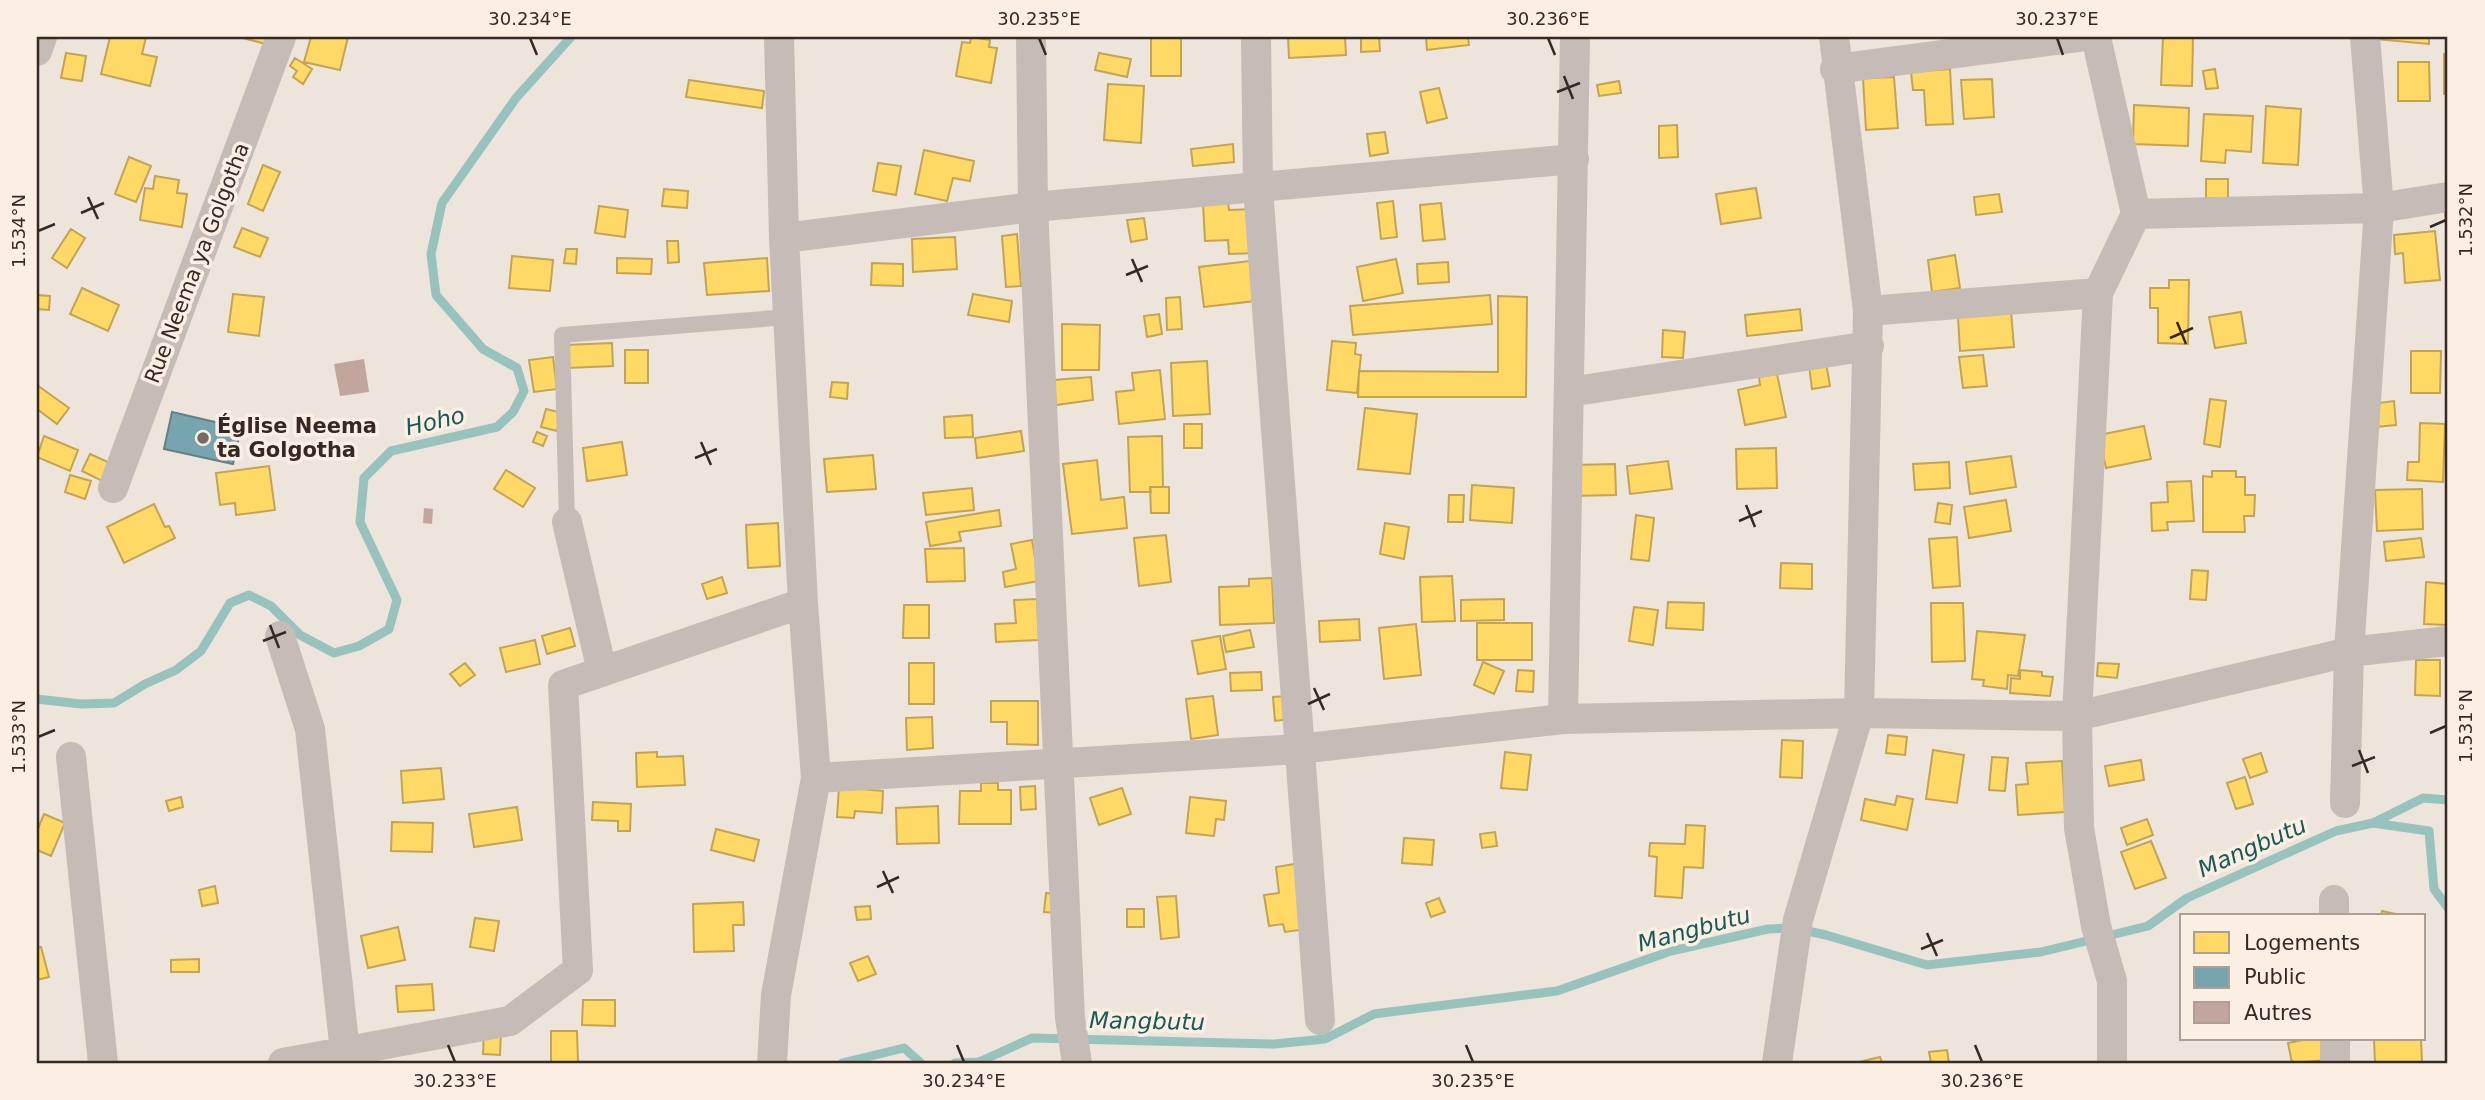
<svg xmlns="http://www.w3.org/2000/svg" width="2485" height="1100" font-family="'DejaVu Sans',sans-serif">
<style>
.homes{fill:#ffd966;stroke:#c3a452;stroke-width:2}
.public{fill:#76a5af;stroke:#638086;stroke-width:2}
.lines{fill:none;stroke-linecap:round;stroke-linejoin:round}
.stream{stroke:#98c2bd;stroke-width:9}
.building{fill:#c2a59c}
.lane{stroke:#c5bcb7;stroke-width:16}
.street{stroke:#c5bcb7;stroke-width:30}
.ticks{fill:none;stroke:#362925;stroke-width:2.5}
.poi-dot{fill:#766a65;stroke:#fbeee3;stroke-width:2.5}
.labels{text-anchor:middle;stroke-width:7;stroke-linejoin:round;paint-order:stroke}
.street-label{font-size:21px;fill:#362925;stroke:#fbeee3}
.poi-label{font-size:21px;font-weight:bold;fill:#362925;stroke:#fbeee3;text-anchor:start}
.water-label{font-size:23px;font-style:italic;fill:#175b59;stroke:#fbeee3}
.neatline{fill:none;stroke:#362925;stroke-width:2.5}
.ticks-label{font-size:18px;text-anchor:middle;fill:#362925}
</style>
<rect width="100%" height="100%" fill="#ede4dc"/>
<!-- homes -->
<path class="homes" d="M110 37H146L142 54 157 57 150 86 101 74Z
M239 37H267L266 44Z
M311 37H348L340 70 304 62Z
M971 37 990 40 989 47 997 48 991 83 956 76 962 42 970 43Z
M1151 37H1181V76H1151Z
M1288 37H1345L1346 55 1289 58Z
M1361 37H1379L1380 51 1361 52Z
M1426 37H1468L1469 45 1427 50Z
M2163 37H2193L2192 86 2161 85Z
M2354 37H2429V44Z
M66 53 86 56 82 81 61 78Z
M1099 53 1131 59 1127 77 1095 70Z
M2444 54 2448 55V94H2444Z
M295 58 312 69 303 84 293 77 297 71 290 66Z
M2398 62H2429L2430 101H2398Z
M1950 69 1953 124 1926 125 1924 90H1913L1911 72Z
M2215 69 2218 88 2206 89 2203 71Z
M1894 77 1898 128 1866 130 1863 78Z
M1992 79 1994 117 1964 119 1961 80Z
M689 80 764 91 762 108 686 97Z
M1619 81 1621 93 1599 96 1597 85Z
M1108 84 1144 86 1141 143 1104 140Z
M1439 88 1447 118 1427 123 1420 92Z
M2134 105 2189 108 2188 146 2133 144Z
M2266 106 2301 109 2298 165 2263 163Z
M2204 114 2253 116 2251 152 2226 150 2225 163 2201 161Z
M1677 125 1678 157 1659 158V126Z
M1385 132 1388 153 1370 156 1367 134Z
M1233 144 1234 162 1193 166 1191 149Z
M924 150 974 161 970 181 953 178 947 201 915 194Z
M129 157 151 166 136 202 115 194Z
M878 163 901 166 896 195 873 191Z
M263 165 280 172 263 211 248 204Z
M155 176 179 180 177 193 187 194 182 227 140 220 145 188 153 189Z
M2206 179H2228V198H2206Z
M1756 188 1761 218 1721 224 1716 194Z
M664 189 688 191 687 208 662 206Z
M1999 194 2002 212 1976 215 1974 197Z
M1393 201 1397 237 1381 239 1377 203Z
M1228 203 1229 210 1255 209 1257 253 1229 254 1228 240 1205 241 1203 204Z
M1441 203 1445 239 1423 241 1420 205Z
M599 206 628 210 625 237 595 233Z
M2445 213H2448V241H2447Z
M1144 218 1147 239 1131 242 1127 220Z
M242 228 268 238 260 257 234 247Z
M71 229 85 238 67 268 52 258Z
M2435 231 2440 280 2405 283 2403 253 2395 254 2394 235Z
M1017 234 1021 286 1006 287 1002 236Z
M955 237 957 269 913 272 912 239Z
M667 241H678L679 262 668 263Z
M566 249H577L576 264 564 263Z
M1955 255 1960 288 1932 292 1928 260Z
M512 256 553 260 550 291 509 288Z
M617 258 652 259 651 274 617 273Z
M767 258 769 291 707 295 704 263Z
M1396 259 1403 293 1363 301 1357 267Z
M1250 261 1255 301 1204 307 1199 267Z
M1448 262 1449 282 1418 284 1417 264Z
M872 263 903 264V286L871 285Z
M2169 280H2189L2188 344 2158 343V308H2150V288H2169Z
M82 288 119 305 108 331 70 314Z
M233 294 264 297 259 336 228 332Z
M973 294 1012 301 1009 322 968 315Z
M37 295 50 296 49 310 37 309Z
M1490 295 1492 324 1353 335 1350 306Z
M1498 296 1527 297 1526 397H1358L1359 371 1498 372Z
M1180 297 1182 329 1167 330 1166 298Z
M1800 309 1802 330 1747 336 1745 315Z
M2011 312 2014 347 1960 351 1958 317Z
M2241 312 2246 343 2215 348 2209 317Z
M1159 314 1162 334 1147 337 1144 316Z
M1062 324 1100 325 1099 370H1062Z
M1663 330 1685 332 1683 358 1662 357Z
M1332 341 1356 343 1355 354 1361 355 1357 393 1327 390Z
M612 343 613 366 567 368 566 345Z
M625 350H648V383H625Z
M2411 351H2441L2440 393H2411Z
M1983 355 1987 386 1963 388 1959 357Z
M553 357 557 389 534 392 529 360Z
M1207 361 1210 414 1173 416 1171 363Z
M1826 363 1830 386 1812 389 1809 365Z
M1160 370 1165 419 1119 424 1116 392 1134 390 1132 373Z
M1777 374 1786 417 1745 425 1738 390 1760 385 1759 377Z
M1091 377 1093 400 1056 405 1054 380Z
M832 382 848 383 847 399 830 397Z
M37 385 69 408 57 424 37 409Z
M2210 399 2226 401 2220 447 2204 444Z
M2394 401 2396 425 2364 428 2362 405Z
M1365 408 1417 414 1410 474 1358 469Z
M546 409 562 413 557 431 541 427Z
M972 415 973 437 945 438 944 417Z
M2420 423 2445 424 2443 482 2407 480 2408 462H2419Z
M1184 424H1202V448H1184Z
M2144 426 2151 459 2106 468 2099 435Z
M1021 431 1024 451 977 458 975 438Z
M537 432 547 436 543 446 533 442Z
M44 436 78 450 70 471 37 457Z
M1162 436 1163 487H1150L1151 492H1130L1128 437Z
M622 442 627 475 587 481 583 448Z
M1776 448 1777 488 1737 489 1736 449Z
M90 454 110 463 102 481 82 471Z
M873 455 876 489 827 492 824 459Z
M2011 456 2016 487 1970 494 1966 462Z
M1097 460 1101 500 1124 497 1127 528 1072 534 1063 464Z
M1668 461 1672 489 1630 494 1627 466Z
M1949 462 1950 488 1915 490 1913 464Z
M1615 464 1616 495 1572 496V465Z
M269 466 275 510 236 515 235 503 220 505 216 473Z
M506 470 535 488 523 507 494 489Z
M2212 471H2236V477H2245V495H2255L2254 516H2244L2245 532H2203V476L2212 477Z
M70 475 91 481 85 499 65 492Z
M2191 481 2194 521 2167 522 2168 530 2152 531 2151 503 2168 502 2167 482Z
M1472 485 1514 488 1512 523 1470 520Z
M1150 487H1169V513H1151Z
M972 488 974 510 926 515 923 493Z
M2422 489 2423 529 2377 531 2375 490Z
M1449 495H1464L1463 522H1448Z
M2006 500 2011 531 1969 538 1964 507Z
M1938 503 1952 505 1950 524 1935 522Z
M154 504 165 527 169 526 175 538 124 563 107 527Z
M999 510 1001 526 959 532 961 541 930 546 926 522Z
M1636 515 1654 518 1649 561 1631 559Z
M778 523 780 566 748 568 746 525Z
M1385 523 1409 527 1404 559 1380 554Z
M1166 535 1171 582 1139 586 1134 538Z
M1957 537 1960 586 1933 588 1929 539Z
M2421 538 2424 557 2386 561 2384 542Z
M1032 540 1039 581 1005 587 1003 572 1016 569 1011 544Z
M964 548 965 581 927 582 925 549Z
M1781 563 1812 564V589L1780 588Z
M2192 570 2208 571 2206 600 2190 599Z
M1452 576 1455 621 1422 622 1420 577Z
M722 577 727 593 707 599 702 584Z
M1272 578 1274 623 1220 625 1219 587 1249 586V579Z
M2426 582 2448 584V625L2424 624Z
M1037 599 1039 640 996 642 995 624 1016 623 1014 600Z
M1504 599V620L1461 621V600Z
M1668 602 1704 603 1703 630 1666 628Z
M1931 603H1963L1965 661 1932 662Z
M904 605H929V638H903Z
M1634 607 1658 610 1653 645 1629 641Z
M1359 619 1360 640 1320 642 1319 621Z
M1477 623H1532V660H1477Z
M1416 624 1421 675 1384 679 1379 628Z
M570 628 575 646 547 654 542 636Z
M1250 630 1254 647 1226 652 1223 636Z
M1977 631 2025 635 2018 676 2008 675 2007 689 1983 686 1984 680 1972 679Z
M1220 636 1226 669 1198 674 1192 641Z
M535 640 540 664 506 672 500 648Z
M2416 660H2440V696L2415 695Z
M1483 662 1504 671 1494 694 1474 685Z
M465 663 475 675 460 686 450 674Z
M909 663H934V704H909Z
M2098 663 2119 664 2117 678 2097 676Z
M1518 670 1534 671 1533 692 1516 691Z
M2020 670 2042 672V676L2053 677 2050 696 2010 693 2011 678 2020 679Z
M1261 672 1262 690 1231 691 1230 673Z
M1213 696 1218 735 1191 739 1186 699Z
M1289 696 1291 719 1275 721 1273 697Z
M991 701H1038V745L1007 744V722H991Z
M932 717 933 748 907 750 906 718Z
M1888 735 1907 737 1905 755 1886 753Z
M1782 740 1803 741 1802 778 1780 777Z
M1933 750 1964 755 1957 803 1926 799Z
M657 752V757L683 756 685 785 637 787 636 753Z
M1505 752 1531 755 1527 790 1501 788Z
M2261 753 2267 772 2250 778 2243 759Z
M1992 757 2008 758 2005 791 1989 790Z
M2141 760 2144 780 2109 786 2105 766Z
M2062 761 2065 812 2018 815 2016 785 2028 784 2026 763Z
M441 768 444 799 403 803 401 771Z
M2245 777 2253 804 2236 809 2227 783Z
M981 783H998V790H1011V824H959L960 791H981Z
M1035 786 1036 809 1021 810 1020 787Z
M839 787 883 791 882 813 855 811 854 818 837 817Z
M1122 788 1131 814 1099 825 1090 798Z
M1897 796 1913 799 1907 830 1861 820 1865 799 1895 805Z
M181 797 183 807 169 811 166 801Z
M1190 797 1226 801 1224 820 1216 819 1214 836 1186 833Z
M593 802 631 804 630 831H618V821L592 820Z
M938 806 939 843 897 844 896 808Z
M517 807 522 840 474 847 469 814Z
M44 814 65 823 51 856 37 850V831Z
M2147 819 2153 835 2127 845 2121 828Z
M392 822 433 823 432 852 391 851Z
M1686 825 1705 826 1703 868 1684 867 1682 898 1655 896 1657 857 1649 856 1650 843 1685 844Z
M716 829 759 840 754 861 711 850Z
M1495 832 1497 846 1482 848 1480 834Z
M1404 838 1434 840 1432 865 1402 863Z
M2151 841 2166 878 2135 889 2121 852Z
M1301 863 1314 928 1285 932 1283 924 1269 926 1264 895 1279 893 1276 867Z
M215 886 218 903 202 906 199 890Z
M1046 893 1059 894 1057 913 1044 912Z
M1176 896 1179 937 1161 939 1157 897Z
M1439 898 1445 912 1431 917 1426 903Z
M743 902 744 925H733L734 951 694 952 693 904Z
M870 906 871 919 857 920 855 907Z
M1127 909H1144V927H1127Z
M2382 911 2405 916H2381Z
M475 918 499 921 494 951 470 947Z
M398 927 405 960 368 968 361 936Z
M41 947 49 977 37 980V948Z
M868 956 876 974 858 981 850 963Z
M199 959V972H171V960Z
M432 984 434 1010 398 1012 396 986Z
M583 1000H615V1026L582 1025Z
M484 1030H501L500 1055 483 1054Z
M551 1031H577L578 1063H551Z
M2308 1039H2323L2327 1060 2292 1063 2288 1043Z
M2374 1039H2421L2422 1063H2375Z
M1947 1050 1949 1063H1931L1929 1052Z
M1880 1057 1882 1063H1855Z"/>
<!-- public -->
<path class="public" d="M172 412 241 428 233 464 164 449Z"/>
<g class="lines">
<!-- stream -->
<path class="stream" d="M37 699 81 704 114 703 145 684 176 670 201 651 230 603 249 595 271 606 300 635 334 653 359 646 389 629 397 600 360 522 364 478 391 451 497 427 513 412 524 391 517 368 483 349 436 295 431 254 442 203 516 98 571 37
M2373 823 2423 798 2448 800
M842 1063 904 1048 921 1063
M955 1063 979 1062 1032 1038 1274 1044 1325 1039 1374 1014 1557 991 1671 951 1768 929 1794 928 1826 935 1927 965 2041 952 2148 926 2187 898 2336 831 2373 823 2429 831 2434 889 2448 908"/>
</g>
<!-- building -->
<path class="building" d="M364 359 369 392 340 396 334 364Z
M424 508 433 509 432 524 423 523Z"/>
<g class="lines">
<!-- lane -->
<path class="lane" d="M567 522 562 335 788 317"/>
<!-- street -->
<path class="street" d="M1031 37 1033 207 1070 1018 1077 1063
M1256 37 1258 188 1320 1020
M2096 37 2136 214 2098 293 2077 716 2079 828 2096 926 2112 981V1063
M37 51 42 37
M1835 69 2079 37
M2136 214 2379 208 2448 197
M784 238 1033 207 1574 159
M1868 311 2098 293
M1569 392 1869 346
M113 488 281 37
M567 522 602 671
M280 636 310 729 345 1052
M1563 719 1575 37
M71 757 103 1063
M816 778 1299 749 1563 719 1859 713 2077 716 2349 652 2448 641
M2345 803 2349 652 2379 208 2365 37
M2334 900V916
M2335 1039V1063
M283 1063 510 1021 578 970 563 685 803 603
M772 1063 776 995 816 778 803 603 784 238 779 37
M1777 1063 1798 920 1859 713 1868 311 1834 37"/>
</g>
<!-- ticks -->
<path class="ticks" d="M530 38 537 55M1039 38 1046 55M1548 38 1555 55M2057 38 2063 55M1564 76 1573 99M1557 92 1580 83M88 197 98 219M81 213 104 203M2430 227 2446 220M38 231 55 224M1132 259 1142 282M1126 275 1148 266M2177 322 2186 344M2170 338 2193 328M701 442 711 465M695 458 717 449M1746 505 1755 527M1739 521 1762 511M270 625 279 648M263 641 286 632M1314 688 1324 710M1308 704 1330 694M2430 733 2446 726M38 737 55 730M2359 750 2368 773M2352 766 2375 757M883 871 893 893M877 887 899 877M1927 933 1937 956M1921 949 1943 940M448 1045 455 1062M957 1045 964 1062M1466 1045 1473 1062M1975 1045 1982 1062"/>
<!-- markers -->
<circle class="poi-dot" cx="203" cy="438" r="7"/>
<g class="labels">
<!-- street labels -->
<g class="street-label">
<text transform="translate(197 263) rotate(-69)" y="7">Rue Neema ya Golgotha</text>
</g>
<!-- poi labels -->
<g class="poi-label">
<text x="217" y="433">Église Neema<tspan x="217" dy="24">ta Golgotha</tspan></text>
</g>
<!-- water labels -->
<g class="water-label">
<text transform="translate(435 421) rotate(-13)" y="8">Hoho</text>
<text transform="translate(2252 847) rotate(-24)" y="8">Mangbutu</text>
<text transform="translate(1694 929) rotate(-15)" y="8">Mangbutu</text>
<text transform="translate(1147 1021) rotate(1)" y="8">Mangbutu</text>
</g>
</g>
<!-- border -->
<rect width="2485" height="1100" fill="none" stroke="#fbeee3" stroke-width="77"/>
<!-- legend -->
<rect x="2180" y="914" width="245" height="126" fill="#fbeee3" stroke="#ac9f97" stroke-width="2"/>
<rect x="2194" y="932" width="35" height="21" fill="#ffd966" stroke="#ac9f97" stroke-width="2"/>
<text x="2244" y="950" font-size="21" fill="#362925">Logements</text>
<rect x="2194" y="967" width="35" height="21" fill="#76a5af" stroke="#ac9f97" stroke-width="2"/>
<text x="2244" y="984" font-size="21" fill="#362925">Public</text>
<rect x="2194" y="1002" width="35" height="21" fill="#c2a59c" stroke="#ac9f97" stroke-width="2"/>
<text x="2244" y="1020" font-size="21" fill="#362925">Autres</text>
<rect x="38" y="38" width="2408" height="1024" class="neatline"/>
<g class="ticks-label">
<text x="530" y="25">30.234°E</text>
<text x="1039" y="25">30.235°E</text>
<text x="1548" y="25">30.236°E</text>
<text x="2057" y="25">30.237°E</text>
<text transform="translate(2466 220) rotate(-90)" y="6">1.532°N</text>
<text transform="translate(19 231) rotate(-90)" y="6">1.534°N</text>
<text transform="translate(2466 726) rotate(-90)" y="6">1.531°N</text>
<text transform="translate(19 737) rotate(-90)" y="6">1.533°N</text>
<text x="455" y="1087">30.233°E</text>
<text x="964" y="1087">30.234°E</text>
<text x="1473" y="1087">30.235°E</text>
<text x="1982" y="1087">30.236°E</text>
</g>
</svg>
